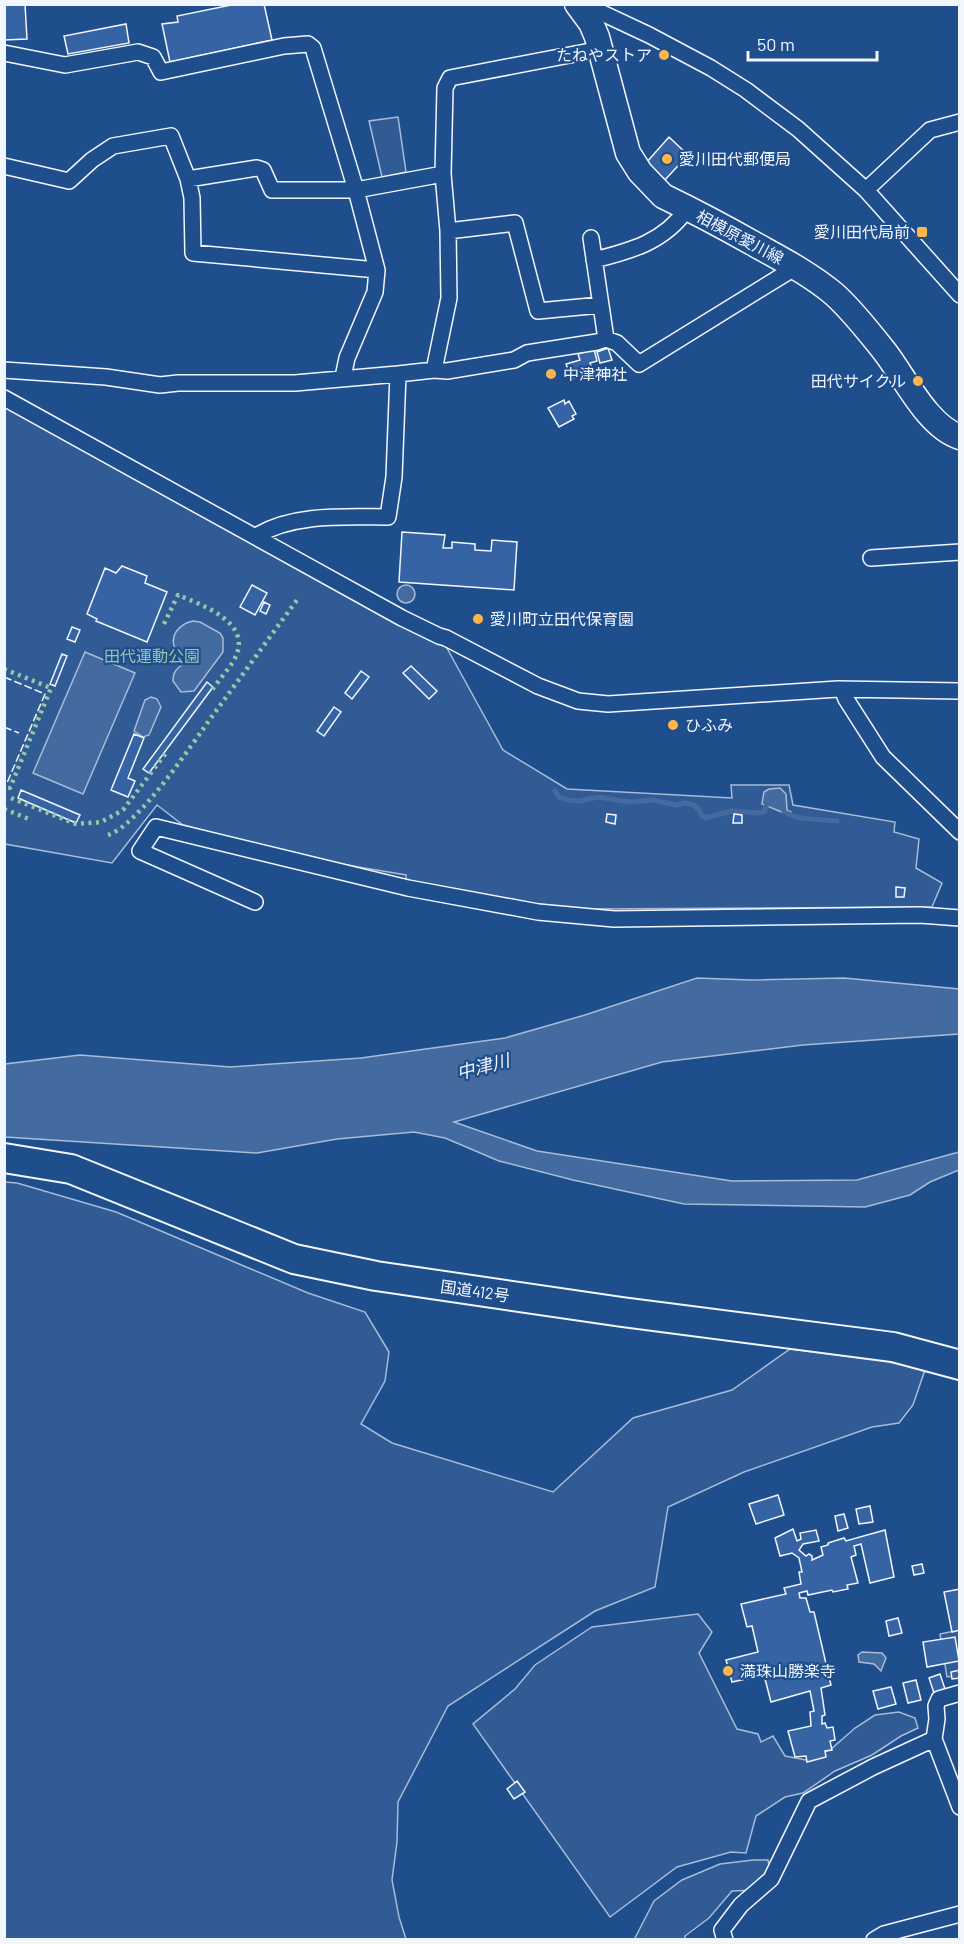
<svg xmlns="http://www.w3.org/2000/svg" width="964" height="1944" font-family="Barlow,'Noto Sans JP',sans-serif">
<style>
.built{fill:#305b95;stroke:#a8bbd7;stroke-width:1.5}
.water{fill:#446ba0;stroke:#a8bbd7;stroke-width:1.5}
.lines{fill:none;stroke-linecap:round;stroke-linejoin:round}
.stream{stroke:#446ba0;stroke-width:5}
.building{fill:#3563a3;stroke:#f2f6ff;stroke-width:1.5}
.street-casing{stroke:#f2f6ff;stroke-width:18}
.primary-casing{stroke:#f2f6ff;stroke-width:27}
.highway-casing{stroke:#f2f6ff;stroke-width:32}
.street{stroke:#1f4e8c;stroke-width:15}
.primary{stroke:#1f4e8c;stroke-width:24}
.highway{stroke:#1f4e8c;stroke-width:28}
.hedge{stroke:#97c8a6;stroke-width:4.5;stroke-dasharray:3 4.5;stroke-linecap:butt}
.fence{stroke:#f2f6ff;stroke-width:1.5;stroke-dasharray:8 3;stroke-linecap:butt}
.poi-dot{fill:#ffb74d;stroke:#1f4e8c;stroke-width:2}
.labels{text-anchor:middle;stroke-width:4.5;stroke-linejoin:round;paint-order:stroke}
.poi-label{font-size:16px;fill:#f2f6ff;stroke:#1f4e8c;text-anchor:start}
.street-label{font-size:16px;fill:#f2f6ff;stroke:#1f4e8c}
.park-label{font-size:16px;fill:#97c8a6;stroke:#1f4e8c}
.water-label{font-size:18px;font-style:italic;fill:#f2f6ff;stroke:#1f4e8c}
</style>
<rect width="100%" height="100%" fill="#1f4e8c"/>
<!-- built -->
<path class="built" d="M398 117 406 172 382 177 369 121Z
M5 406 431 641H443L503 750 567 789 732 798 731 785H789L793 805 895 822 894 832 919 839 916 868 942 883 932 907 586 909 527 903 406 880V875L299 857 183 825 157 805 112 863 5 844Z
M5 1182 17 1183 116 1212 308 1293 365 1312 389 1352 385 1381 361 1424 392 1443 553 1492 633 1418 732 1390 790 1349 926 1367 913 1405 899 1423 872 1427 744 1472 668 1507 655 1587 595 1611 448 1706 398 1802 397 1842 392 1880 399 1917 406 1939 5 1940Z
M698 1614 712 1632 699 1653 737 1729 758 1734 761 1742 773 1736 785 1756 806 1760 831 1749 855 1728 875 1715 899 1712 915 1718 918 1728 901 1736 872 1755 835 1771 803 1793 785 1797 756 1816 746 1853 731 1852 677 1867 610 1917 473 1724 515 1689 535 1665 592 1627Z
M959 1630V1675L947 1677 940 1634Z
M753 1860H768L771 1875 758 1890 732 1891 709 1918 685 1936V1939L634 1940 654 1901 682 1880 720 1864Z"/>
<!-- water -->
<path class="water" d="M397 594a9 9 0 1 1 18 0a9 9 0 1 1-18 0Z
M193 621 200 622 220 633 223 638V652L194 691 181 692 173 681C173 669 179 668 187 661 184 658 179 655 176 651 168 636 179 624 193 621Z
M85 652 135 673 83 794 33 773Z
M151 697 157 699 161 707 149 735 143 737 134 731 145 700Z
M780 788 786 794 787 810 791 812 789 815 762 804 764 792 769 789Z
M697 978 750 980 844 978 959 989V1034L803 1045 662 1062 454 1122 537 1151 732 1181 857 1180 959 1152V1170L930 1182 910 1195 865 1207 684 1204 573 1180 499 1161 445 1138 414 1132 337 1139 257 1153 5 1137V1064L80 1055 230 1067 361 1058 505 1038 585 1015Z
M862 1652 882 1653 886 1658 881 1671 874 1664 859 1662 858 1655Z"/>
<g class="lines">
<!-- stream -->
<path class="stream" d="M555 791 559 797 567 800 578 801 599 797 629 802 652 800 676 805 685 803 694 805 699 810 702 816 706 818 732 811 759 813 764 812 767 804 772 803
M784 812 799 818 837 821"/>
</g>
<!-- building -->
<path class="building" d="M4 4H25L27 39 4 40Z
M236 4H264L272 40 170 62 162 24 178 22 177 16Z
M126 24 129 43 68 54 64 36Z
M669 137 688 155 663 182 658 178 660 176 646 163Z
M608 348 612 360 600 363 597 352Z
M594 349 597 361 590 363 593 372 571 379 566 364 580 360 578 354Z
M564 400 565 404 569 401 576 414 572 416 574 419 559 427 548 408Z
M402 532 445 535 443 548H452V542L475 544V550L491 551 492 540 517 542 514 590 399 582Z
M122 566 147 576 145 583 167 592 147 642 96 621 97 619 87 614 105 568 116 573Z
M252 585 267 593 255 615 240 607Z
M264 602 270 605 266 614 260 611Z
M72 627 80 630 75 642 67 639Z
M62 654 67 656 55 686 50 684Z
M411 666 437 691 429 699 403 673Z
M361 671 369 677 352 699 345 693Z
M207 682 213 687 149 773 143 769Z
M334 707 341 712 324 736 317 731Z
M134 734 144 738 128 778 135 781 128 797 111 790Z
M21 790 80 815 76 823 18 798Z
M607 814 616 815 615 824 606 822Z
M734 814 742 815V823H733Z
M896 887 905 888 904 897H896Z
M778 1495 784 1515 756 1524 749 1504Z
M870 1506 873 1522 859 1524 856 1509Z
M844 1514 848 1528 838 1531 835 1516Z
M793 1529 797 1541 801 1539 800 1533 816 1530 819 1541 803 1544 799 1550 806 1556 809 1554 812 1556V1560L823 1555 821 1547 828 1545V1543L844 1538 846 1541 885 1530 894 1577 870 1583 861 1544 854 1546 856 1555 851 1557 858 1583 847 1585 848 1589 833 1592 832 1590 808 1595 807 1591 799 1593 800 1598H806L810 1612H814L831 1685 821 1688 825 1715 822 1716V1724L825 1723 827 1728 833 1727 835 1740 830 1741 832 1750 825 1751 826 1757 807 1762 806 1756 795 1757 788 1731 811 1726 810 1712 814 1711 810 1691 771 1702 764 1675 732 1682 726 1660 758 1652 752 1626 747 1627 741 1604 786 1594 784 1588 801 1584 799 1572H802L799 1558 792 1553 780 1556 775 1538Z
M922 1564 924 1573 914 1575 912 1566Z
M960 1589V1630L952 1632 944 1592Z
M898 1618 902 1633 889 1636 886 1621Z
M955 1637 959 1661 927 1667 923 1642Z
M960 1670V1678L952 1679 951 1672Z
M940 1674 945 1689 934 1693 929 1678Z
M916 1680 921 1700 908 1703 903 1683Z
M891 1687 896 1704 878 1709 873 1691Z
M517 1781 525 1792 514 1799 507 1789Z"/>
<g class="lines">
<!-- street casing -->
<g class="street-casing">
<path id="street" d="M583 4 649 35 711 68 746 90 798 129 866 190 960 295
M4 53 65 65 138 52 153 57 161 72 284 46 308 44 313 48 356 190 377 270 375 292 347 358 343 377
M4 166 69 181 92 160 113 146 171 136 188 179
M866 190 930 130 960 122
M448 231 515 223 538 311 601 305
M591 238 606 339 617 343 639 364 796 267
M594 260C631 251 664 242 687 209
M377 270 193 253 192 198 188 179 257 168 263 170 272 190H356L443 174
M4 370 106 377 160 385 178 383H295L398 374 394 477 388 517C345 517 294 513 256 536
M434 370 447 371 514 360 527 353 597 342 606 339
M398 374 434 370 449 298 448 231 443 174 445 88 450 78 601 49
M4 398 402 618 439 636 446 638 538 686 578 701 608 704 838 689 960 691
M871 558 960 552
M843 691 846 699 883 757 960 832
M255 902 140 851 156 827 408 888 538 912 614 919 920 915 960 918
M960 1693 939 1699 936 1706 937 1719 934 1739 960 1807
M725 1940 722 1930 741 1905 771 1879 809 1801 873 1767 934 1739
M874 1940 884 1934 960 1914"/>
</g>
<!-- primary casing -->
<g class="primary-casing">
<path id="primary" d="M577 4 591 23 597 37 628 153 640 172 663 196C694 211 726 228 756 245 783 260 810 274 834 294 853 311 869 332 885 352 905 378 928 427 960 437"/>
</g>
<!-- highway casing -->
<g class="highway-casing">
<path id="highway" d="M4 1158 71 1169 294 1259 376 1276 622 1312 893 1347 960 1365"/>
</g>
<!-- street -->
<use href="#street" class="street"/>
<!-- primary -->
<use href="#primary" class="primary"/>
<!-- highway -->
<use href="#highway" class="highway"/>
<!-- hedge -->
<path class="hedge" d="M164 624 178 595C202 605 255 623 234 660 228 670 219 680 212 690
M4 669 51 688 10 788 4 785
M11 798 76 824 101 822 123 810 166 753
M4 809 29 819
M108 835C139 825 192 744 213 715 241 677 269 638 297 600"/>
<!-- fence -->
<path class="fence" d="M4 677 45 694 7 783 4 782
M4 727 19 733"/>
</g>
<!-- markers -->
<g class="poi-dot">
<circle cx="664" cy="55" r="6"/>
<circle cx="667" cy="159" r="6"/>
<rect x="916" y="226" width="12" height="12" rx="3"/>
<circle cx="551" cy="374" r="6"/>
<circle cx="918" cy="381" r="6"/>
<circle cx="478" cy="619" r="6"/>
<circle cx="673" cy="725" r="6"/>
<circle cx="728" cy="1671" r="6"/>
</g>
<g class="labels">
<!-- poi labels -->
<g class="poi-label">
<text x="652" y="61" text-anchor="end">たねやストア</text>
<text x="679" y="165">愛川田代郵便局</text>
<text x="910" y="238" text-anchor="end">愛川田代局前</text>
<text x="563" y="380">中津神社</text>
<text x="906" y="387" text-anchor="end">田代サイクル</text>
<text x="490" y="625">愛川町立田代保育園</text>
<text x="685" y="731">ひふみ</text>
<text x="740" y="1677">満珠山勝楽寺</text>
</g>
<!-- street labels -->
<g class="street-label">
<text transform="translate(740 237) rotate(28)" y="6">相模原愛川線</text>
<text transform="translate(475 1291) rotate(8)" y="6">国道412号</text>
</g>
<!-- park labels -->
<g class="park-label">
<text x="152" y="662">田代運動公園</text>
</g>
<!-- water labels -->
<g class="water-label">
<text transform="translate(483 1067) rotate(-15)" y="6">中津川</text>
</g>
</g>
<!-- border -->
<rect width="964" height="1944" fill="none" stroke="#f2f6ff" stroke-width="12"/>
<!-- scale -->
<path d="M748 51v9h129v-9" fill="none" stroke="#f2f6ff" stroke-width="3"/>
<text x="757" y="51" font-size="18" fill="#f2f6ff" stroke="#1f4e8c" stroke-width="4.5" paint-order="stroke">50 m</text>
</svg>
